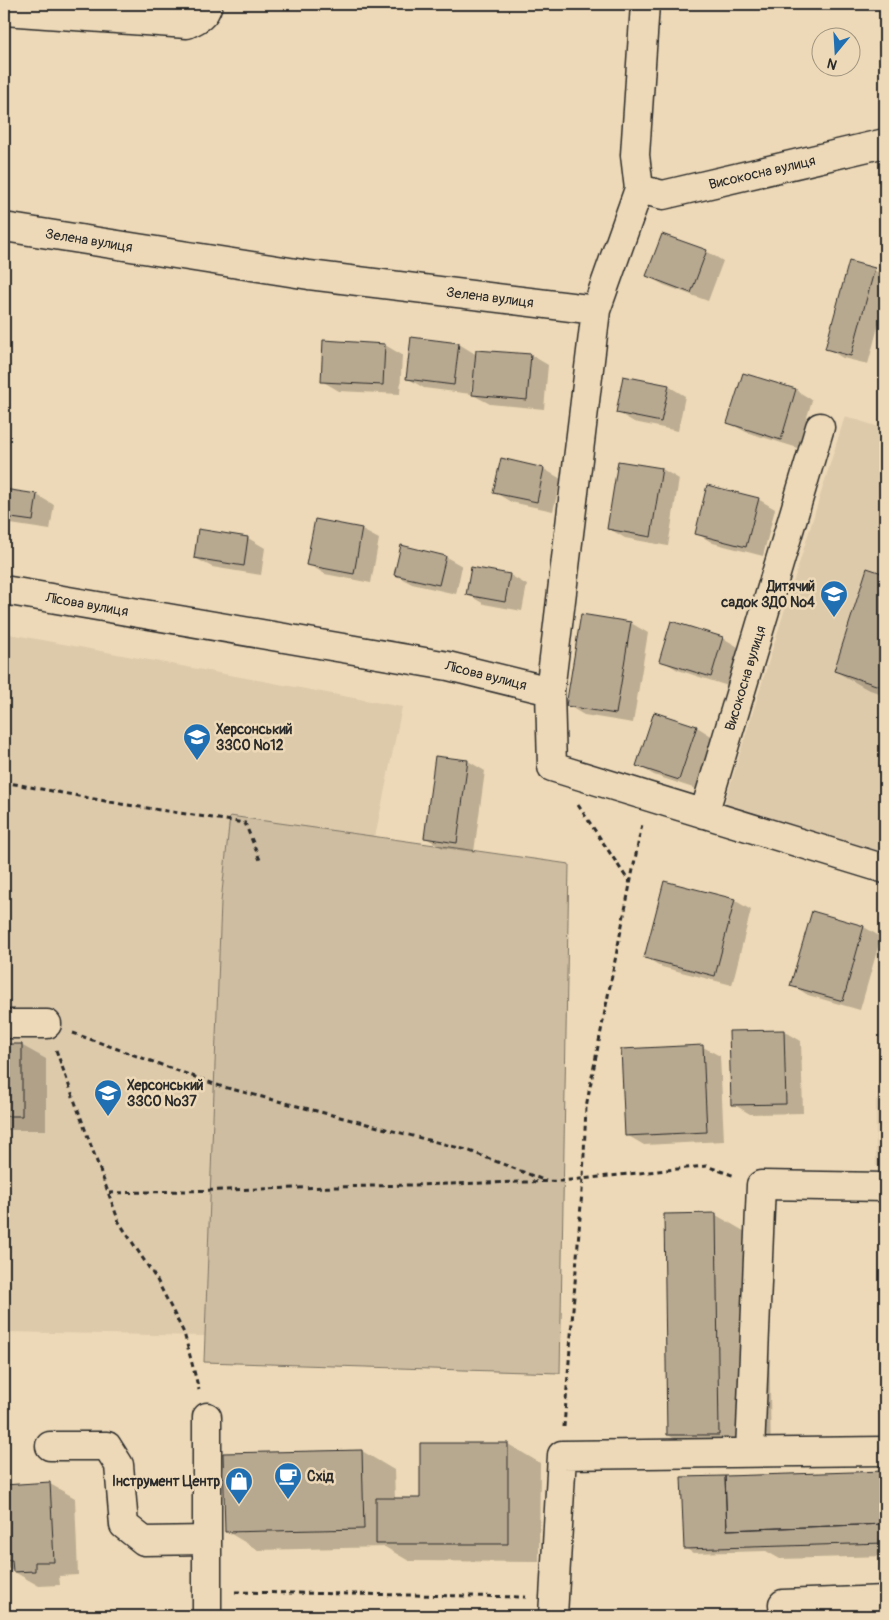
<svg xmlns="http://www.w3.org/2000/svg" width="889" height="1620" font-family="Pangolin,sans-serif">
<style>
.built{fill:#ddcaab}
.green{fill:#cebda0;stroke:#7c7466}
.shadow{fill:#0003}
.building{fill:#b7a890;stroke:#2b2b2b}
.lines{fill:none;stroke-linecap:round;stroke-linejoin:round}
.minor-casing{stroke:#2b2b2b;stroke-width:31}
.path{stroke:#2b2b2b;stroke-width:3;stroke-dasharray:5 4;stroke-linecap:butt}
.minor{stroke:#edd9b7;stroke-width:28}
.labels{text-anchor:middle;stroke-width:5;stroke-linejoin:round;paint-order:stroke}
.street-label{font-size:14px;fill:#2b2b2b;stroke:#edd9b7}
.poi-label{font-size:14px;font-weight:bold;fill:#2b2b2b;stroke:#edd9b7;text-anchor:start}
</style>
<rect width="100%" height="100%" fill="#edd9b7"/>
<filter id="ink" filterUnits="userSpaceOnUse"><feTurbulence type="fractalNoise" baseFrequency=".02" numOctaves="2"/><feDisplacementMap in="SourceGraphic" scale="10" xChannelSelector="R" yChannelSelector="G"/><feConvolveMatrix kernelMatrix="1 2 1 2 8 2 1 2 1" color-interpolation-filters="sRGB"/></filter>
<g filter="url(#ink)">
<!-- built -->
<path class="built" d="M845 416 885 429V857L723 808Z
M4 633 402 707 375 837 230 816 221 902 205 1336 4 1332Z
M885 1098V1166H876V1100Z"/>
<!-- green -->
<path class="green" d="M230 816 569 864 560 1373 204 1362 221 902Z"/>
<!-- shadow -->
<path class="shadow" d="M706 251 723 261 708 301 664 285 647 276Z
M874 270 885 276V301L868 364 843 358 826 348Z
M412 338 459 344 477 355H531L548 365 544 409 490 404 473 395 475 383 472 382 471 394 424 388 407 378Z
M324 342 385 345 402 355 400 394 339 391 322 381Z
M668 386 685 396 678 431 634 422 617 412Z
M796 390 812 400 798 448 746 432 729 423Z
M502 460 544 469 561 479 553 511 511 502 494 492Z
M619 462 662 469 679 479 668 546 625 538 608 528Z
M4 490 37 495 54 505 50 530 4 523Z
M758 499 775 509 763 556 713 543 696 533Z
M316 521 362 530 379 539 371 583 325 574 308 564Z
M200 530 248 538 265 548 261 575 212 567 195 558Z
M446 557 462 566 456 594 412 584 395 575Z
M868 570 885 575V695L867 689 835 671Z
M510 575 527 585 522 611 484 604 467 594Z
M582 615 631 623 648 633 633 723 584 715 567 705Z
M723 638 740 648 728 686 678 670 661 660Z
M655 713 697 727 713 737 696 789 654 775 637 765Z
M468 761 485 771 474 852 443 848 426 838Z
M734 900 751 910 732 985 662 967 645 957Z
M813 912 864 927 881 937 860 1010 808 995 792 985Z
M784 1031 801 1041 803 1113 750 1114 733 1104Z
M4 1045H21L46 1059V1130H4Z
M703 1047 720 1056 724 1141 644 1145 627 1135Z
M716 1215 768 1245 771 1464 720 1465 668 1435Z
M4 1420 6 1486 50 1484 75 1498 78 1575 59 1576 60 1585 39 1586 4 1566Z
M508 1444 540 1463 539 1562 409 1561 385 1547 258 1550 226 1531 224 1454 362 1451 394 1470 395 1499H421Z
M885 1472V1556L780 1559 766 1551 693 1553 685 1548 683 1478Z"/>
<!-- building -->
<path class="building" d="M662 234 707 250 691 293 646 276Z
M849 261 875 268 851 356 825 349Z
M411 337 459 343 454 385 406 379Z
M323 340 385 344 383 385 321 382Z
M476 350 531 354 527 400 472 395Z
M743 373 796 389 781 440 727 423Z
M623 376 669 385 661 422 616 413Z
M501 458 544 468 537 502 493 493Z
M618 461 662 468 651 537 607 529Z
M707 485 759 498 746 547 695 534Z
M4 489 37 494 33 521 4 517Z
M315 519 362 528 354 574 306 565Z
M198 529 248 537 244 566 194 558Z
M401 545 446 556 439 585 394 575Z
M471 567 510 574 505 602 466 595Z
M867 568 885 574V688L834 671Z
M581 614 631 622 616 714 566 706Z
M671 621 723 637 711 677 659 661Z
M654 712 697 726 679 780 636 766Z
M435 756 468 760 457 843 424 838Z
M664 881 735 899 715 976 644 958Z
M812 911 864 926 843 1001 790 986Z
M784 1030 786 1104 731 1105 729 1031Z
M4 1044H22V1116H4Z
M703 1045 707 1132 625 1136 621 1049Z
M716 1213 719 1435H667L664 1214Z
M420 1443H508V1544H376V1498H420Z
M362 1450 364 1529 225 1532 223 1453Z
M885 1471V1524L727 1530 725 1476Z
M725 1476 727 1530 885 1524V1543L684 1549 681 1477Z
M50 1482 54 1562H35V1571L13 1572 12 1560H4V1485Z"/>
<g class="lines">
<!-- minor casing -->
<g class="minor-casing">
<path id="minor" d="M4 11 187 24C198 19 205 16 208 4
M639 189 663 195 885 143
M4 227 309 275 596 310 550 691 552 767 885 869
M596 310 639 189 635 155 645 4
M4 590 448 666 550 691
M704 814 820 427
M4 1024H47
M207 1417V1616
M50 1446H107L119 1465 124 1525 144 1541 207 1540
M750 1452 761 1185 885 1187
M553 1616 562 1455 885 1451
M784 1616 783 1604 885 1600"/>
</g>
<!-- path -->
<path class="path" d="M4 782 121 804 245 823 260 860
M578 805 630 883
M73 1033 220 1086 467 1150 546 1181
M56 1050 119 1222 157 1280 184 1333 199 1390
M109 1193 561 1181 706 1166 735 1176
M564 1427 583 1178 586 1107 642 824
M235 1592 526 1597"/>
<!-- minor -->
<use href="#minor" class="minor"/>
</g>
</g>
<!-- icons -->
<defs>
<g id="school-pin" transform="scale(1.4375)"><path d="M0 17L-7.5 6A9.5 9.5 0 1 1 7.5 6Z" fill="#1f6fb2" stroke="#edd9b7"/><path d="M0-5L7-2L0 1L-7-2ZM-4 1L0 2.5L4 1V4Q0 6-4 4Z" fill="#fff"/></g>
<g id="cafe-pin" transform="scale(1.4375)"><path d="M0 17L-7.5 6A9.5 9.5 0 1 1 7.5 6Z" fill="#1f6fb2" stroke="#edd9b7"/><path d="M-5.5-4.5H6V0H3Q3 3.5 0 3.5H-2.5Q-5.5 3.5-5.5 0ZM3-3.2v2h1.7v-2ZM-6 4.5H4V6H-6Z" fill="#fff"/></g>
<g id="shop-pin" transform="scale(1.4375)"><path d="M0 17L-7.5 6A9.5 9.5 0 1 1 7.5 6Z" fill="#1f6fb2" stroke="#edd9b7"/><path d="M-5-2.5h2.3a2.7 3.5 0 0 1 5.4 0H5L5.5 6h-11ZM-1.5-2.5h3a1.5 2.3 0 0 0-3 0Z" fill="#fff"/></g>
</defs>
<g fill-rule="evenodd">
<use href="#school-pin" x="834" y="594"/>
<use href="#school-pin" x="197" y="737"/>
<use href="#school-pin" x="108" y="1093"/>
<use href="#cafe-pin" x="288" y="1476"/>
<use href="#shop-pin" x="239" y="1481"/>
</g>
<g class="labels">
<!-- street labels -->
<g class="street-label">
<text transform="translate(762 172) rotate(-13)" y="5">Високосна вулиця</text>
<text transform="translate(89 240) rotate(9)" y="5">Зелена вулиця</text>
<text transform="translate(490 297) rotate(7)" y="5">Зелена вулиця</text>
<text transform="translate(87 604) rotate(10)" y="5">Лісова вулиця</text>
<text transform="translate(486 675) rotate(14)" y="5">Лісова вулиця</text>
<text transform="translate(745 678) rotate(-73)" y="5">Високосна вулиця</text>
</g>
<!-- poi labels -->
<g class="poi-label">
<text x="815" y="591" text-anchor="end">Дитячий<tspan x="815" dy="16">садок ЗДО №4</tspan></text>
<text x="216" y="734">Херсонський<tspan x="216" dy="16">ЗЗСО №12</tspan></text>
<text x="127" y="1090">Херсонський<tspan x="127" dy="16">ЗЗСО №37</tspan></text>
<text x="307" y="1481">Схід</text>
<text x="220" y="1486" text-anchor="end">Інструмент Центр</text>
</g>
</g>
<!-- margin -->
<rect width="889" height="1620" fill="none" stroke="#edd9b7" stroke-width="20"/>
<rect x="10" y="10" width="869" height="1600" fill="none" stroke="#2b2b2b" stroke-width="2" filter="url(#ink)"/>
<!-- north arrow -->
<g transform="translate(836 52) rotate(198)"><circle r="24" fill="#edd9b7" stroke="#9f937f"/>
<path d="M0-4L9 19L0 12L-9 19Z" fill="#1f6fb2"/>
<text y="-8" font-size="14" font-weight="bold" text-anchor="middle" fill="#2b2b2b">N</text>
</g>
</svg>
